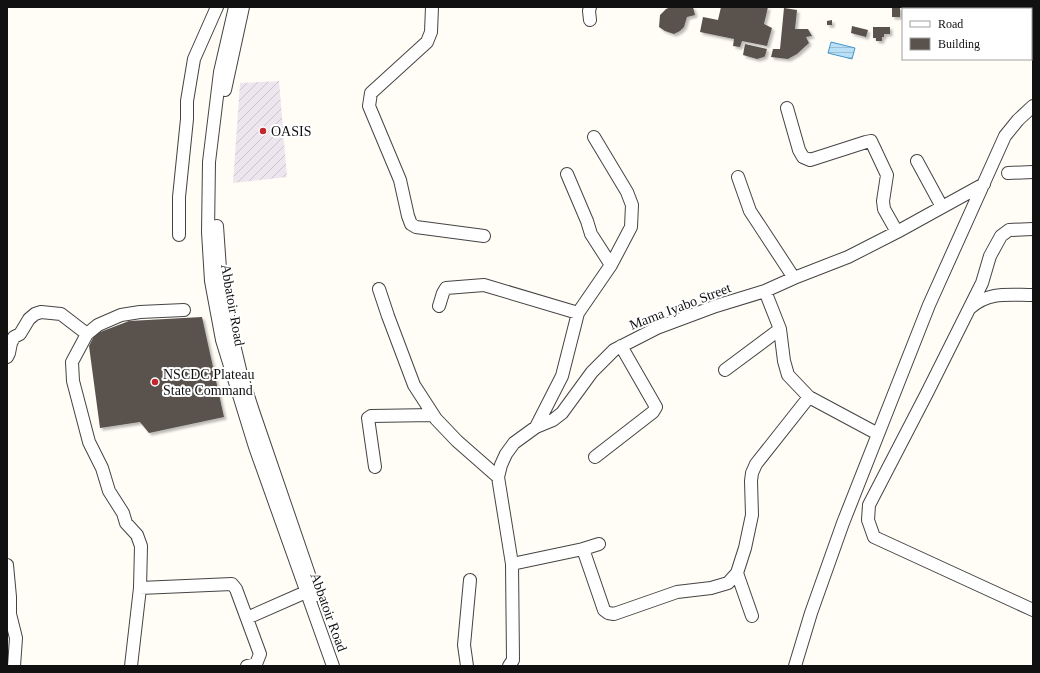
<svg xmlns="http://www.w3.org/2000/svg" width="1040" height="673" font-family="Georgia,serif">
<style>
.industrial{fill:url(#industrial-furrows)}
.water{fill:url(#water-rules);stroke:#3f96cf}
.building{fill:#5a524d;filter:url(#shadow)}
.lines{fill:none;stroke-linecap:round;stroke-linejoin:round}
.minor-casing{stroke:#444;stroke-width:14}
.minor{stroke:#fff;stroke-width:12}
.poi-dot{fill:#c4262e;stroke:#fff;stroke-width:1.5}
.labels{text-anchor:middle;stroke-width:4;stroke-linejoin:round;paint-order:stroke}
.poi-label{font-size:14px;fill:#111;stroke:#fff;text-anchor:start}
.street-label{font-size:14px;fill:#111;stroke:#fff}
</style>
<defs>
<pattern id="industrial-furrows" width="10" height="10" patternUnits="userSpaceOnUse"><rect width="10" height="10" fill="#eee6ef"/><path d="M-1 1l2-2M0 10L10 0M9 11l2-2" fill="none" stroke="#cbc4cc"/></pattern>
<pattern id="water-rules" width="6" height="5" patternUnits="userSpaceOnUse"><rect width="6" height="5" fill="#b9e0f7"/><path d="M0 2.5h6" fill="none" stroke="#9ebfd3"/></pattern>
<filter id="shadow"><feDropShadow dx="2.5" dy="2.5" stdDeviation="1" flood-color="#0004"/></filter>
</defs>
<rect width="100%" height="100%" fill="#fffdf5"/>
<!-- industrial -->
<path class="industrial" d="M279 81 287 177 233 183 240 83Z"/>
<!-- water -->
<path class="water" d="M831 42 855 48 852 59 828 53Z"/>
<!-- building -->
<path class="building" d="M671 7H693L695 15 687 17 684 27 680 31 674 34 665 31 659 27 660 15 666 9Z
M721 7H768L764 24 772 28 767 46 742 41 740 47 733 46 734 39 700 32 703 17 718 20Z
M892 7H900V17H892Z
M913 7H931V9H913Z
M784 8 797 10 795 29H808L812 36 806 37 809 43 797 54 788 59 771 57 773 49H780Z
M832 20V25H827V21Z
M852 26 868 30 866 37 851 33Z
M873 27H890V34H884V37H882V41H876V38H873Z
M745 44 767 49 765 56 764 57 757 59 743 55Z
M202 317 224 417 149 433 140 422 100 428 89 346 95 334 129 321Z"/>
<g class="lines">
<!-- minor casing -->
<g class="minor-casing">
<path id="minor" d="M235 7 220 72 209 162 208 232 211 281 222 340 255 447 333 666
M432 7 431 32 427 42 371 93 369 106 400 180 408 216 411 224 416 227 484 236
M590 20 589 11 590 7
M225 90 243 7
M787 108 799 150 803 157 810 160 866 142 871 141 887 175 883 201 884 209 897 232
M917 161 942 207
M1008 173 1033 172
M567 174 587 221 591 234 611 265
M738 177 750 211 794 278
M217 226 220 269 230 328 241 374 253 411 316 595
M1033 229 1009 230 1001 236 990 256 982 283 927 393 869 505 868 520 874 537 1033 610
M179 235V197L187 119V101L194 59 217 7
M379 289 388 316 414 385 436 419 457 441 498 477
M765 291 780 329 784 361 788 375 809 397 878 434
M439 306 443 293 446 288 484 285 578 313
M970 308C989 291 1009 295 1033 295
M7 357 9 353 11 343 14 337 20 334 29 319 35 314 41 312 61 314 87 334
M725 370 780 329
M536 427 562 376 578 313 611 265 631 227 632 205 627 192 594 137
M595 457 653 412 656 407 621 346
M375 467 368 418 371 416 433 415
M583 549 604 610 608 613 614 614 677 592 711 588 728 583 737 573 745 548 752 515 751 481 752 473 756 464 809 397
M512 564 583 549 599 544
M7 565 10 597V614L16 638 14 666
M737 573 752 616
M140 588 232 584 236 589 260 654 256 664 247 666
M247 618 306 592
M131 666 140 588 141 546 137 535 126 523 123 513 109 491 102 468 89 442 73 381 72 362 87 334 98 325 121 315 140 312 184 310
M467 666 464 645 470 580
M509 666 513 660 512 564 498 477 501 465 506 454 514 443 536 427 553 420 562 413 592 372 614 350 657 328 716 306 765 291 794 278 848 257 897 232 984 184
M795 666 811 613 843 523 929 305 1005 136 1018 120 1033 106"/>
</g>
<!-- minor -->
<use href="#minor" class="minor"/>
</g>
<!-- markers -->
<g class="poi-dot">
<circle cx="263" cy="131" r="4"/>
<circle cx="155" cy="382" r="4"/>
</g>
<g class="labels">
<!-- poi labels -->
<g class="poi-label">
<text x="271" y="136">OASIS</text>
<text x="163" y="379">NSCDC Plateau<tspan x="163" dy="16">State Command</tspan></text>
</g>
<!-- street labels -->
<g class="street-label">
<text transform="translate(233 305) rotate(80)" y="5">Abbatoir Road</text>
<text transform="translate(680 306) rotate(-21)" y="5">Mama Iyabo Street</text>
<text transform="translate(329 612) rotate(70)" y="5">Abbatoir Road</text>
</g>
</g>
<!-- border -->
<rect width="1040" height="673" fill="none" stroke="#111111" stroke-width="16"/>
<!-- legend -->
<rect x="902" y="8" width="130" height="52" fill="#ffffff" stroke="#a0a0a0"/>
<rect x="910" y="21" width="20" height="6" fill="#ffffff" stroke="#a0a0a0"/>
<text x="938" y="28" font-size="12" fill="#111111">Road</text>
<rect x="910" y="38" width="20" height="12" fill="#5a524d" stroke="#a0a0a0"/>
<text x="938" y="48" font-size="12" fill="#111111">Building</text>
</svg>
